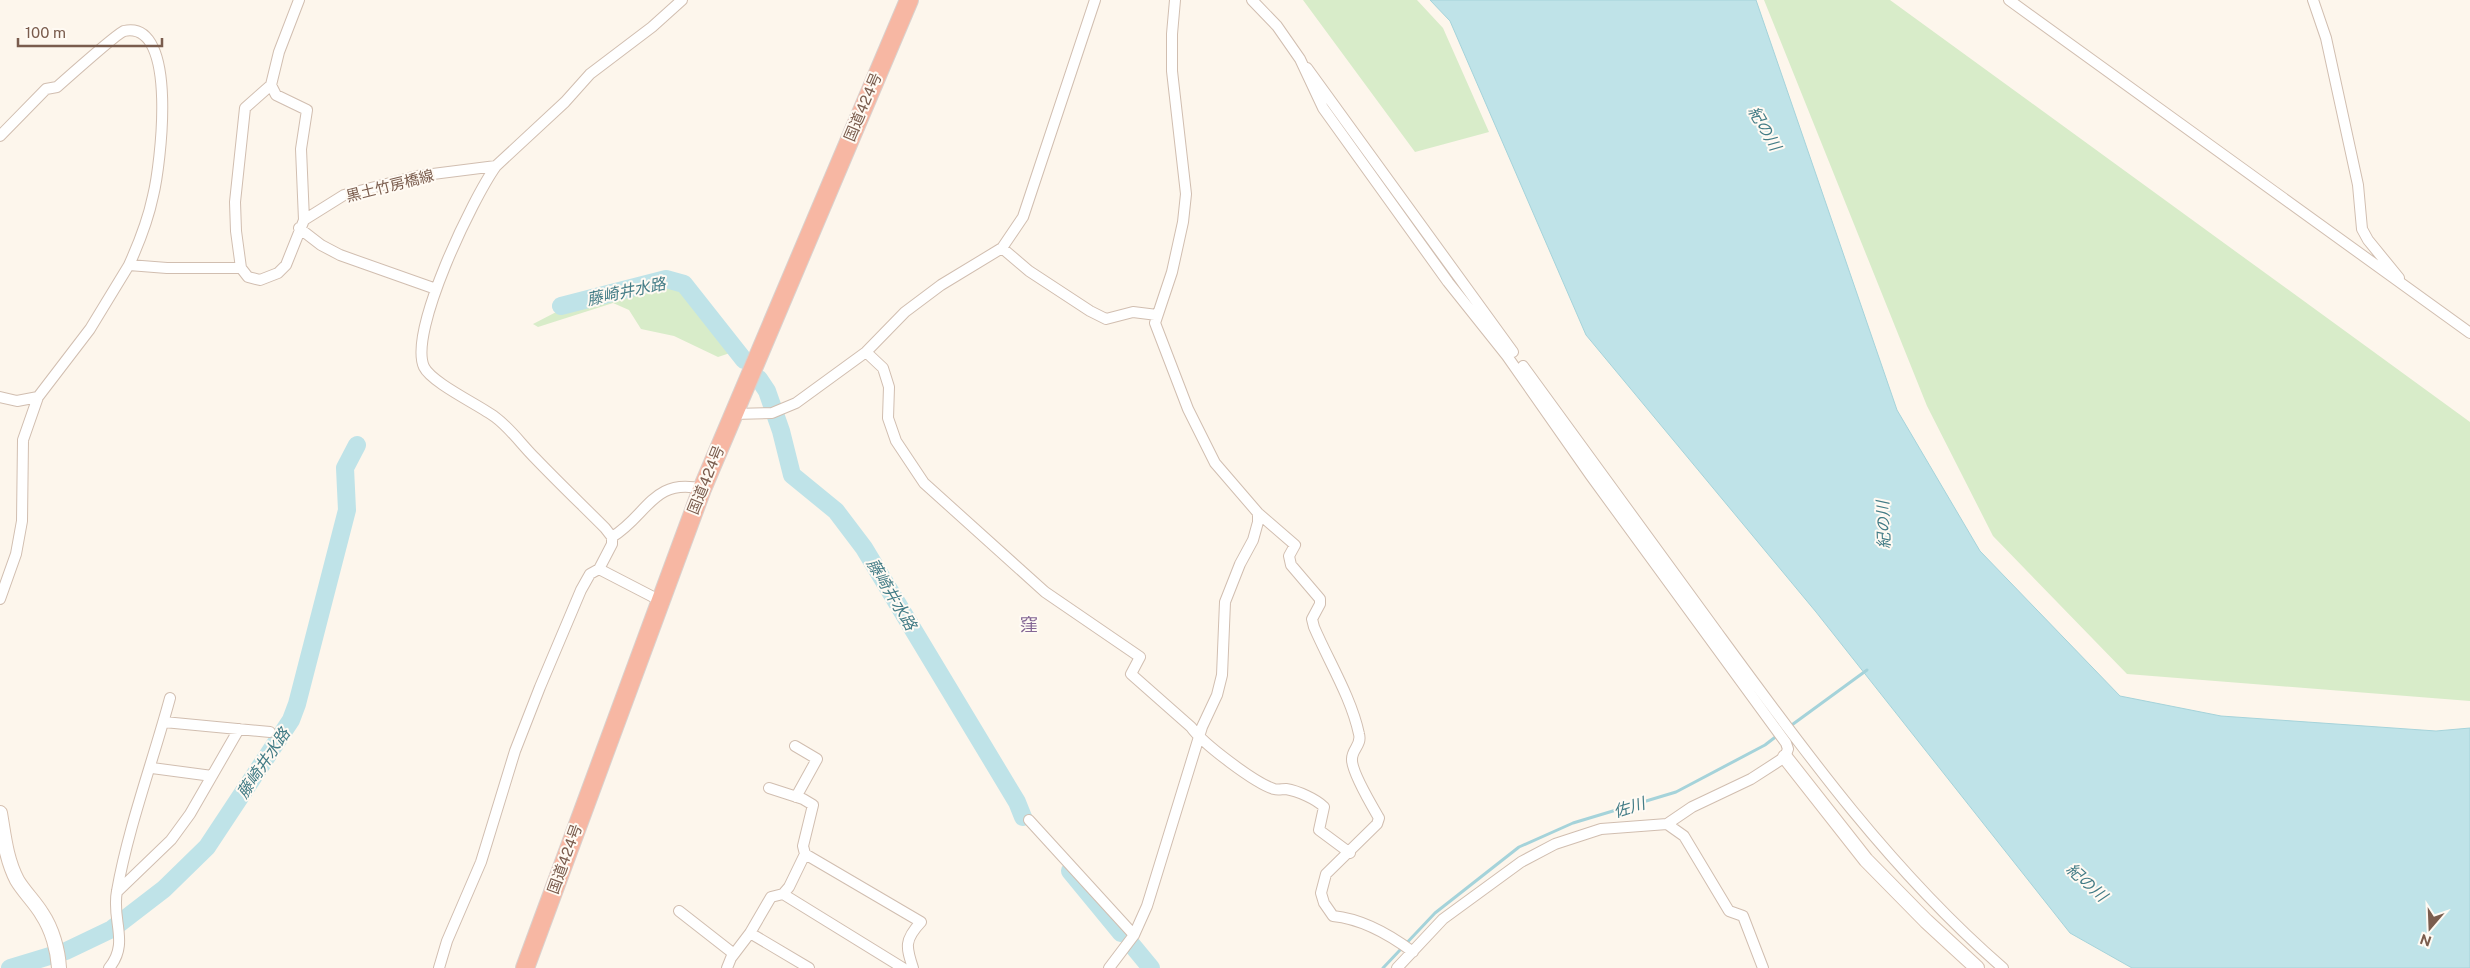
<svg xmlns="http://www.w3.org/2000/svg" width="2470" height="968" font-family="'Public Sans','Noto Sans JP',sans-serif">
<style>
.green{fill:#d8ecc9}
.water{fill:#bfe3e8;stroke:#a5d3da}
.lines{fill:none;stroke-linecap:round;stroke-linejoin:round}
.stream{stroke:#a5d3da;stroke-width:3}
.river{stroke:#bfe3e8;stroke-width:18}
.street-casing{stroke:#d1beb0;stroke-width:12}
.secondary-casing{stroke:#d6c0b0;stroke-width:16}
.highway-casing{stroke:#dad1cd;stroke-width:20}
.street{stroke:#fff;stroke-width:10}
.secondary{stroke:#fff;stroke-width:14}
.highway{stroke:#f7b7a3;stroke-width:18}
.labels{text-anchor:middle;stroke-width:4;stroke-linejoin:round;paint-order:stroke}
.street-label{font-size:15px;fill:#7a5c4d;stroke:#fffaf3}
.water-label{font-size:16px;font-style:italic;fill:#437c86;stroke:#fffaf3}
.quarter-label{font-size:18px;fill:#846695;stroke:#fffaf3}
</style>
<rect width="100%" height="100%" fill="#fdf6ec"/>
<!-- green -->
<path class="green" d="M1303 0H1417L1443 28 1489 132 1415 152Z
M1764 0H1890L2470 422V701L2127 674 1993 536 1927 406Z
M662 285 678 288 687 293 733 352 718 357 674 336 641 329 629 310 613 303 538 327 533 324 562 309Z"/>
<!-- water -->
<path class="water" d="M1430 0H1756L1897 410 1980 551 2120 696 2221 716 2436 731 2470 728V968H2132L2070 933 1816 612 1586 335 1450 21Z"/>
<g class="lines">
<!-- stream -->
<path class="stream" d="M1789 727 1867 670
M1383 968 1435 913 1519 847 1573 823 1676 792 1765 745 1778 735"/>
<!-- river -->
<path class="river" d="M561 306 666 279 684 284 744 360
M759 379 767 391 781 431 792 475 836 511 864 548 1017 802 1023 817
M1070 871 1121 933
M1132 945 1151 968
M10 968 66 951 112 929 164 889 207 847 291 720 297 704 347 510 345 468 357 445"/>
<!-- street casing -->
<g class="street-casing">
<path id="street" d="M1175 0 1172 34V71L1186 194 1183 222 1172 272 1155 323 1188 409 1215 463 1258 513 1295 545 1289 556 1291 565 1320 599V604L1312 619 1314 627C1329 662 1351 697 1359 734 1362 745 1352 749 1352 759 1351 771 1372 806 1379 818L1377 824 1326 874 1321 893 1324 903 1333 916C1363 919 1389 934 1413 952
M1252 0 1277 26 1300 59 1323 108 1448 282 1507 356 1591 476 1786 743 1788 749 1785 757 1751 779 1692 807 1667 824 1601 829 1555 844 1521 862 1443 919 1397 968
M2009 0 2470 333
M2313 0 2326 38 2358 185 2362 229 2368 240 2399 278
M1307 68 1513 352
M271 85 276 95 307 110 301 149 304 220
M0 136 46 89 57 87C66 79 118 33 124 31 180 19 160 168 153 196 148 220 139 243 129 265
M299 228 321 245 340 255 436 289
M1002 248 1029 271 1090 311 1106 319 1133 312 1157 315
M241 268 236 231 235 202 245 108 271 85 279 52 299 0
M866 352 883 368 889 387 888 418 896 441 924 483 1045 592 1140 657 1131 674 1191 727C1203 744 1255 783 1274 789 1278 790 1282 789 1286 789 1298 791 1316 799 1324 807L1319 830 1350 853
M1523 366C1587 455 1653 543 1717 632 1804 751 1891 871 2003 968
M0 397 17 401 38 397 90 329 129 265 167 268H241L248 277 260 280 278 273 286 265 304 220 344 195 417 176 496 166 565 102 590 74 652 27 682 0
M733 414 772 413 796 403 866 352 905 312 941 285 1002 248 1023 217 1095 0
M612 537C647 516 653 477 702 489
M599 569 659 600
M0 599 16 554 22 521 23 440 38 397
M164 722 270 732
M795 746 817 759 796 797
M152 768 212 776
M769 788 803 799 813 805 803 846 805 854 921 922C904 940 906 947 913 968
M1029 820 1134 935
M1667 824 1684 836 1729 911 1743 916 1763 968
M118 891 171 840 190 814 239 729
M783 894 789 887 805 854
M679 911 734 954
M750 933 809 968
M109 968C130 943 111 920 117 891 128 828 153 761 170 698
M439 968 447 941 481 862 515 751 540 687 581 590 590 574 599 569 612 544V537L605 528C581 504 558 482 535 458 522 445 510 428 495 417 479 405 432 383 424 367 408 332 473 198 496 166
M727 968 731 958 750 933 771 897 783 894 903 968
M1109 968 1134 935 1147 906 1202 727 1217 695 1222 675 1225 602 1240 564 1253 540 1258 522V513"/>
</g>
<!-- secondary casing -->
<g class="secondary-casing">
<path id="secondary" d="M1785 757 1866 860 1926 921 1977 968
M0 813C4 836 6 859 17 880 24 892 35 902 42 914 52 929 58 950 59 968"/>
</g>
<!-- highway casing -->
<g class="highway-casing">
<path id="highway" d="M525 968 702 489 909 0"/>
</g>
<!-- street -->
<use href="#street" class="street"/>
<!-- secondary -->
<use href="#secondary" class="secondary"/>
<!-- highway -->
<use href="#highway" class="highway"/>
</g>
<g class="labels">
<!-- street labels -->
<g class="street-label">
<text transform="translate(863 107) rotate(-67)" y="5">国道424号</text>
<text transform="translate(390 186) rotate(-14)" y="5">黒土竹房橋線</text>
<text transform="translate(706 480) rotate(-68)" y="5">国道424号</text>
<text transform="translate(565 859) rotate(-70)" y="5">国道424号</text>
</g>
<!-- water labels -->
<g class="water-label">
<text transform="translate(1765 128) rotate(60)" y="6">紀の川</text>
<text transform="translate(626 291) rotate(-12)" y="6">藤崎井水路</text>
<text transform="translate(1883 525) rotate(-92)" y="6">紀の川</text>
<text transform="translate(892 594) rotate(59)" y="6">藤崎井水路</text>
<text transform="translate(263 763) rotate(-56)" y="6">藤崎井水路</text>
<text transform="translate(1629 807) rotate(-17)" y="6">佐川</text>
<text transform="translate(2087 882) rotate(42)" y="6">紀の川</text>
</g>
<!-- quarter labels -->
<g class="quarter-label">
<text x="1029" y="631">窪</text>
</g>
</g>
<!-- north arrow -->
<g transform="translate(2430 928) rotate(199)" stroke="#fffaf3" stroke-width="4" paint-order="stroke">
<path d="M0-4L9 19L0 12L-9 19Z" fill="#7a5c4d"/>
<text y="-8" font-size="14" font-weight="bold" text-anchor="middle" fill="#7a5c4d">N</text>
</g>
<!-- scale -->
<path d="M18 38v8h144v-8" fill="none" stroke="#7a5c4d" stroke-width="2.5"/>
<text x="25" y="38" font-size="15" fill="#7a5c4d" stroke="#fffaf3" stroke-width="4" paint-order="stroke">100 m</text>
</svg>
